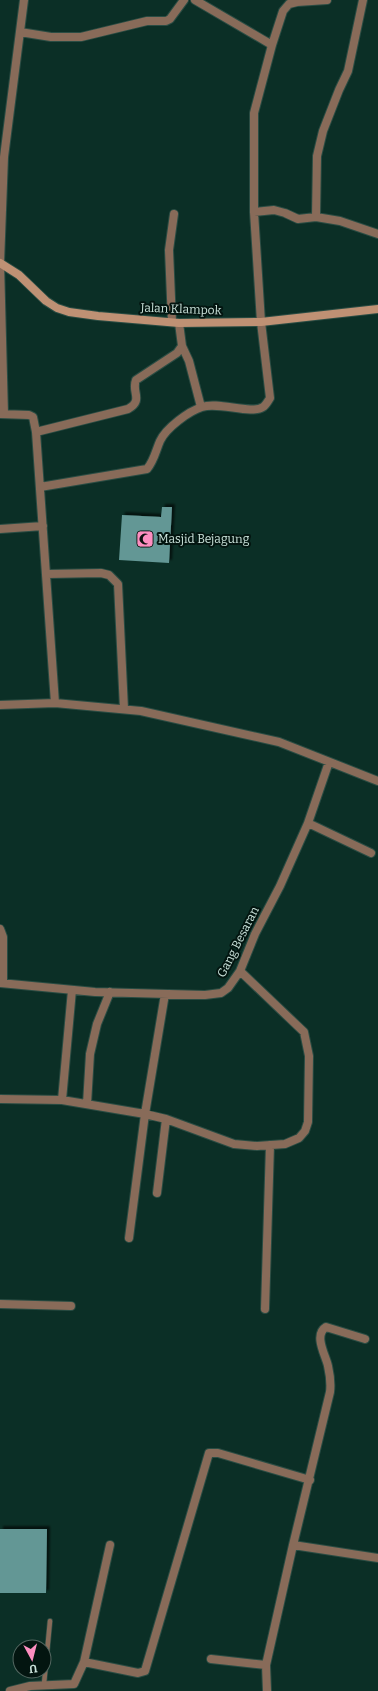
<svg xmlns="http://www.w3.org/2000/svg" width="378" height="1691" font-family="Bitter,serif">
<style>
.building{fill:#639795;filter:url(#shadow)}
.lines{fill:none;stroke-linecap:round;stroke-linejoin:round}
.lane-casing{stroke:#2a4c43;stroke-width:6}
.street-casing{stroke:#2a4c43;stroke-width:10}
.secondary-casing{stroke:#2a4c43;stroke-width:10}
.lane{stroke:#886b59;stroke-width:4.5}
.street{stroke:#886b59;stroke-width:8}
.secondary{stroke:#bf9174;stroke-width:8}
.labels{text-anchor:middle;stroke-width:4;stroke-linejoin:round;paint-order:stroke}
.street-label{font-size:12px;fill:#cbe3db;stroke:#031510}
.poi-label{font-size:12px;fill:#cbe3db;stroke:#031510;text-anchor:start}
</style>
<defs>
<filter id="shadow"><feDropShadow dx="3" dy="-3" stdDeviation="1" flood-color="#0009"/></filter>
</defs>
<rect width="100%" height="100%" fill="#0b2f26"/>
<!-- building -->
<path class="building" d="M162 507H172L169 563 119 560 122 515 161 517Z
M0 1529H47L46 1593H0Z"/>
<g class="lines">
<!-- lane casing -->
<g class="lane-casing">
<path id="lane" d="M44 1684 50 1621"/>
</g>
<!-- street casing -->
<g class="street-casing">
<path id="street" d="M195 0 272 45
M20 32 51 37H81L147 21H166L170 19 184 0
M254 212 274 210 285 213 298 219 316 217 340 221 378 234
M316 217 317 156 323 131 339 90 348 71 363 0
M172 322 169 250 174 214
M182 346 189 361 201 407
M0 414 29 415 33 417 36 432 55 703
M4 414 0 263 4 157 24 0
M36 432 128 409C144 400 131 392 136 380L177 353 182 346 179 323
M40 487 147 469C154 461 156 450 160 441 166 428 189 411 202 407 218 401 251 415 263 407 266 405 268 401 270 398L261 322 254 212V113L272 45 283 11 289 4 297 2 327 0
M0 529 43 526
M47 574 101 573 109 575 118 584 124 709
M0 705 55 703 141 711 279 742 378 781
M308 823 371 853
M0 929 3 937V983
M0 983 95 992 205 995 221 993 228 988 240 971 255 934 280 886 308 823 329 762
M0 1099 62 1100 145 1114 166 1119 234 1144 257 1146 285 1144 299 1138 305 1131 308 1122 309 1056 304 1032 240 971
M62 1100 72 990
M87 1104 90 1054 97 1024 110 992
M157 1193 166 1119
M129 1238 145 1114 165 994
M0 1304 71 1306
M265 1309 270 1145
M365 1339 326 1327C313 1335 326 1356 328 1366 330 1375 331 1384 330 1392L293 1545 378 1558
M211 1659 266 1665
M84 1662 110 1545
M10 1691 30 1686 74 1684 84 1662 138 1673 145 1671 209 1453H218L310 1480
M267 1691 266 1665 293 1545"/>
</g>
<!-- secondary casing -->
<g class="secondary-casing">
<path id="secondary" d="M0 263 19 275 46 301 57 308 69 312 98 316 179 323 261 322 378 309"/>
</g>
<!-- lane -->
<use href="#lane" class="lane"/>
<!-- street -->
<use href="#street" class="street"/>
<!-- secondary -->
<use href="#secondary" class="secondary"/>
</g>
<!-- icons -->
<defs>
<g id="mosque-square" transform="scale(0.9)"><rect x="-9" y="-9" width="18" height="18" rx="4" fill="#fd8ec0" stroke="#031510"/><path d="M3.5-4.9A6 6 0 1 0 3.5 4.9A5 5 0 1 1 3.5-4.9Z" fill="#111"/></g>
</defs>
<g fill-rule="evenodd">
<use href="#mosque-square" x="145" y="539"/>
</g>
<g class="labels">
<!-- street labels -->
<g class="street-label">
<text transform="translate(181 309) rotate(2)" y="4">Jalan Klampok</text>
<text transform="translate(238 942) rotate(-63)" y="4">Gang Besaran</text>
</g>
<!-- poi labels -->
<g class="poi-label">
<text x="158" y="543">Masjid Bejagung</text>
</g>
</g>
<!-- north arrow -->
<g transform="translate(32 1659) rotate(173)"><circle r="19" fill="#031510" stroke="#536761"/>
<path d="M0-3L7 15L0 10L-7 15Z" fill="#fd8ec0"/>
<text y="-6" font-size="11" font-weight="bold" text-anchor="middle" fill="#cbe3db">U</text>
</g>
</svg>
